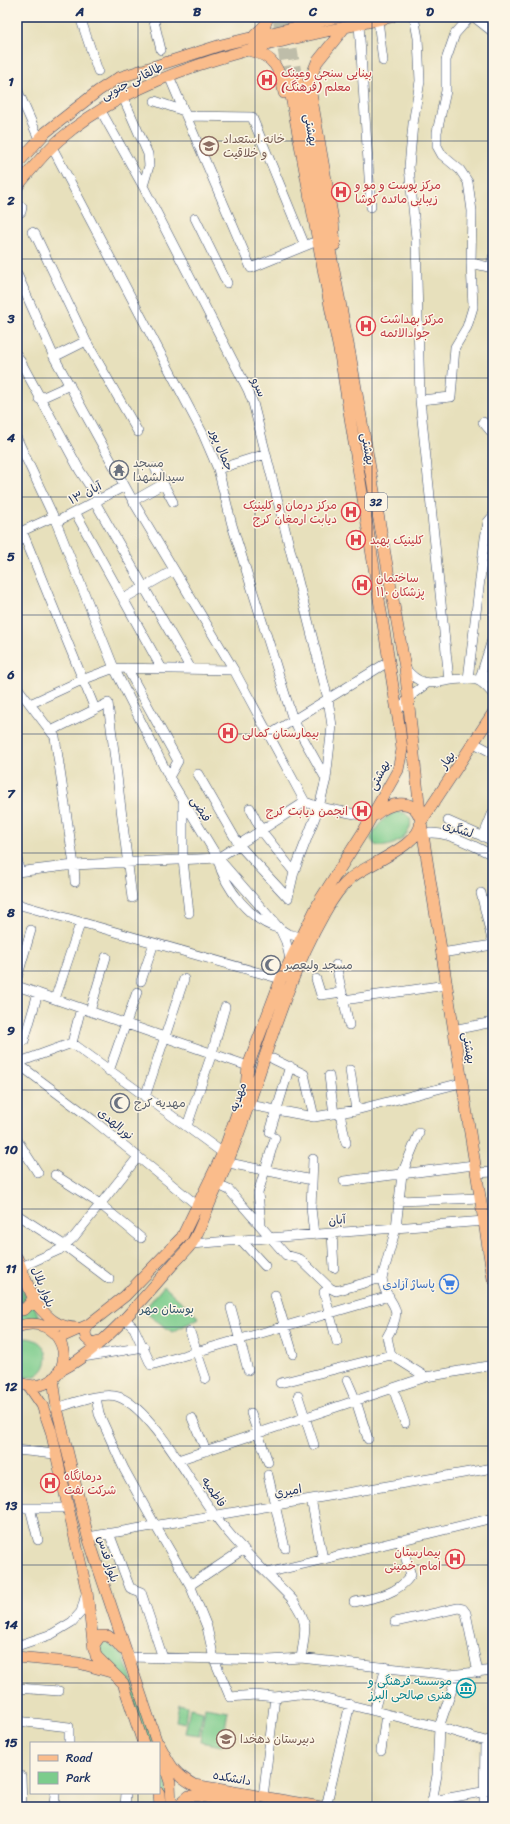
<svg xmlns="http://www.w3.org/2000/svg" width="510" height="1824" font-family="Sriracha,'Playpen Sans Arabic',sans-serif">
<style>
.green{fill:#7ccc8c;stroke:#4c7e75}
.forest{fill:#65b078;stroke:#40706b}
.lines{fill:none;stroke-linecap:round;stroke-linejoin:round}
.major-tunnel{stroke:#bebda9;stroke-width:11;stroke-dasharray:11 5.5;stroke-linecap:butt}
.minor-casing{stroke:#3a4a6c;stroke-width:10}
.major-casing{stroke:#3a4a6c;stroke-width:12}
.minor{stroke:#fff;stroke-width:9}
.major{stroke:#fabc8b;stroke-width:11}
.grid{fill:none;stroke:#1b2f5e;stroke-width:1;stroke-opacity:0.55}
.labels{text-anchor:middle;stroke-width:3;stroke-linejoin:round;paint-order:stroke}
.shield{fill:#fcf5e5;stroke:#5e6a86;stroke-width:1}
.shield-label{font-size:11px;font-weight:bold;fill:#1b2f5e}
.health-label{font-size:12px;fill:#be3a42;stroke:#fcf5e5;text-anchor:start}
.street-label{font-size:12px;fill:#1b2f5e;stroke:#fcf5e5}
.education-label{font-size:12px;fill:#785e54;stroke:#fcf5e5;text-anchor:start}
.worship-label{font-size:12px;fill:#5b616d;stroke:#fcf5e5;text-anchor:start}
.shop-label{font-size:12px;fill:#366cbe;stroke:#fcf5e5;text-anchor:end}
.park-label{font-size:12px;fill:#33566a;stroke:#fcf5e5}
.culture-label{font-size:12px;fill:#0d838f;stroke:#fcf5e5;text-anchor:end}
.neatline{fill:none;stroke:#1b2f5e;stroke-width:1.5}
.grid-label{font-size:13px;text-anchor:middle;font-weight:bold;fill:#1b2f5e}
</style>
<rect width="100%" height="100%" fill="#fcf5e5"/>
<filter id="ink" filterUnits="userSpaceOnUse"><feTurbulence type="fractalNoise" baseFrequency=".025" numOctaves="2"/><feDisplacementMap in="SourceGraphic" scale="8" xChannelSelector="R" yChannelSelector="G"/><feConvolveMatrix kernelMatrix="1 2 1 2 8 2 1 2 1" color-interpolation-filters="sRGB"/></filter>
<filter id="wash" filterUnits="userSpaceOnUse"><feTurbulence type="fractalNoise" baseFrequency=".012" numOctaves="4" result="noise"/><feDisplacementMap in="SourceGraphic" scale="16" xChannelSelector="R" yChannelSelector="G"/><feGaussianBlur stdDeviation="0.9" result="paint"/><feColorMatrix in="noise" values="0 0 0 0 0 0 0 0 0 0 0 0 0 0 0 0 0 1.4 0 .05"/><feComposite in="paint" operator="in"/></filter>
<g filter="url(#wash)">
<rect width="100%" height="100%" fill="#e7e0bc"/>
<!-- green -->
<path class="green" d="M396 812 405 813 410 818C415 835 390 851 375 845L371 839C375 827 384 817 396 812Z
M164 1286 199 1318 172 1332 143 1311Z
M33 1303 41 1322 19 1324 17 1309Z
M26 1338C60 1341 49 1388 17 1375V1341Z
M105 1640 123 1655 154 1743H147L129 1690 100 1656 98 1645Z
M179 1704 187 1706 185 1723 176 1721Z
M205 1707 228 1711 222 1746 200 1742Z
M190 1708 203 1711 199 1735 185 1733Z
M159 1759 167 1785V1807H163V1798L159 1780Z"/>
<!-- forest -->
<path class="forest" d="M17 1273 26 1296V1299L22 1303 17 1300Z"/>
</g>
<g filter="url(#ink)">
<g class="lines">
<!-- major-tunnel -->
<path class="major-tunnel" d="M278 17 288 80
M286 17 297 78"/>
<!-- minor casing -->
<g class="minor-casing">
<path id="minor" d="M80 17 98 71
M153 17 161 50
M414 17 418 38 420 81 413 124 409 167 416 238 420 400 449 680
M474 17 493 32
M378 20 383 61
M359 24 371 207
M169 76 251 268 312 243
M17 89 39 139
M123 97 148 154 149 166 143 186
M155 101 184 111
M101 111 143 186 248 390 253 403 328 699 332 726 326 779 319 807 294 872 288 898
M186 116 252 117 305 246
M52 147 203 434 218 469 232 525 293 720 326 779
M17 214 21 212 22 207
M195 218 227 283
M32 232 35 234 86 341 138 432
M471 263 493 268
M491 268 493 257
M17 274 54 357 133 501 234 670 305 802
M17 355 80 471 99 500
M54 357 86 341
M39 399 70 385
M420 400 451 397 455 347 467 327 473 307 471 263 472 211 468 182 460 170 442 155 437 146V132L446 91V60L455 34 470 17
M483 422 493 434
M17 439 56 522 114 668 169 777 218 858 280 929 288 934 301 937
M155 468 173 502
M218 469 266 454
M133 501 163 484
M95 502 191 669
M75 512 162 669
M56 522 125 486
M22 531 95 709
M18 533 53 517
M123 599 174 570
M127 668 178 761 169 777
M405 668C425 693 437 679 464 679 468 679 475 679 479 681 484 683 489 690 493 694
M468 679 485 538 488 522 493 516
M479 681 493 637
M479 681 493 674
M17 687 55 737 74 865 75 882
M30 704 82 680 114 668 234 670
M397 711 414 693 426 684
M51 731 108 703 132 898
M269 735 388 662
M474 743 493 753
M198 774 239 845 288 898
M305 802 319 807 371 817
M183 803V860L189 913
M250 808 261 830 294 872
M448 821 493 841
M417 836C440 825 472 846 493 855
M483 837 493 812
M17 858 19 872
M218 860C225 888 250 921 280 929L286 942 290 959
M17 872 74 865 218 858 305 802
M481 893 493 944
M17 904 281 979
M441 953 493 945
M336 965 349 1025
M17 978 31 930
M316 979 321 995 342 992
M141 981 154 943
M17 986 248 1066
M55 999 79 927
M344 1000 446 985
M90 1011 106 957
M453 1030 493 1022
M24 1041 38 993
M72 1043 81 1008
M273 1059 304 1074 314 1117
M17 1063 72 1043 223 1153
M17 1063 93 1120 198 1206
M350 1070 356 1110
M109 1071 137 992
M329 1076 334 1114
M145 1097 184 979
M249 1105 314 1117 356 1110 461 1083
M340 1113 346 1143
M187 1126 212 1053 225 1007
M270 1132 290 1066
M419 1133 402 1174 396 1228 382 1278C385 1307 408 1301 387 1337L391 1355 426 1377
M17 1140 38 1173
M313 1159 311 1208 314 1234
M229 1163 312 1180
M476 1173 493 1172
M55 1175 100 1204 141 1238
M344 1181 474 1165
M218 1185 229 1190 286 1255 300 1259 330 1288 336 1291 382 1278
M398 1201 481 1198
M19 1216 64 1245 109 1279
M261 1225 258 1193 275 1138
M332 1233 334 1268
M241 1240 265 1266
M191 1244 484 1221
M21 1267 59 1250 74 1237 138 1157
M324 1292 337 1342
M275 1295 293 1354
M231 1308 248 1370
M125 1319 134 1328 151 1365 389 1296
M190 1332 206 1379
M83 1357 144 1347
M347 1380 356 1401 368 1439
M280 1383 391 1355
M393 1388 405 1423
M298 1396 314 1445
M96 1397 99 1414 124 1469 155 1525 190 1585 207 1627 214 1659 230 1697 255 1695 275 1697 298 1694 310 1695 439 1727 437 1775 431 1807
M57 1408C73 1403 103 1391 119 1397 153 1410 192 1485 214 1514 236 1545 266 1572 292 1599 310 1624 305 1630 301 1658
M251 1413 268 1462
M192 1418 206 1451
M17 1450 55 1454
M178 1460 426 1377 493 1365
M268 1475 285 1548
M311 1499 323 1559
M17 1508H67
M30 1508 38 1540
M109 1533 130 1588 141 1592 163 1658
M88 1537 493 1468
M267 1573 493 1518
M190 1585 244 1549
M354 1602C376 1598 398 1594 411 1575L400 1540
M395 1622 458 1608 463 1609 466 1613 478 1673
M17 1646 52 1634 72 1622 81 1612 86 1594
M127 1657 269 1660 301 1658 450 1675 493 1670
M457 1675 439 1727 485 1741 493 1739
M17 1688 59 1691
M374 1711 386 1667
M17 1721 69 1727V1743
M381 1751 386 1714
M21 1776 22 1807
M263 1797 275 1697
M432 1801 493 1790
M54 1807 55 1793
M125 1807 126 1793
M326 1807 350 1704
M484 1807 485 1741"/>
</g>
<!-- major casing -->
<g class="major-casing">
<path id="major" d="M255 35 265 25 268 17
M251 51C275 56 280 70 284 93
M297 78 350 354 405 668 421 822 493 1279
M17 164 46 132 98 91 118 78 221 45 338 17
M17 187C30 171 43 154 59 140 149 63 279 42 391 17
M335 245 333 220 309 82 317 62 345 27
M421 822 493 713
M17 1258 36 1305
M17 1307 22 1310 25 1309 33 1300C47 1316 55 1328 78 1328
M88 1325 85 1332 86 1338 92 1343 99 1341
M17 1327C60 1310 82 1369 44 1384 35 1387 26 1386 17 1382
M59 1338 88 1325 125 1296 182 1237 223 1153 246 1087 248 1066 281 979 320 900 363 832 398 770 402 750 399 724 340 355 330 306 288 80
M59 1371C86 1359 118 1327 137 1305 150 1291 162 1277 174 1263 180 1257 187 1250 192 1243 201 1229 206 1211 213 1196 256 1104 274 1002 324 914 331 901 340 887 351 878 366 864 427 844 420 818 413 795 388 804 375 815
M53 1378 57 1408 88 1537 157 1743
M29 1386 42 1405 51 1431 87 1592 94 1650
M122 1649 117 1643 108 1636H100L94 1645 96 1656 123 1683 143 1743
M17 1657 79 1663 111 1672
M159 1744C170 1765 173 1773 194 1785L321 1807
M163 1761 170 1782 171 1807
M159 1793 160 1807
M176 1807 189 1796H200L258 1807"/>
</g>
<!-- minor -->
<use href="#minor" class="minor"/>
<!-- major -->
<use href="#major" class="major"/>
</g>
</g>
<!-- grid -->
<path class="grid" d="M138 17V1743M255 17V1807M372 17V1807M17 141H493M17 259H493M17 378H493M17 497H493M17 615H493M17 734H493M17 853H493M17 971H493M17 1090H493M17 1209H493M17 1327H493M17 1446H493M17 1565H493M17 1683H493M138 1793V1807"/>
<!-- icons -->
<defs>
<g id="hospital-ring" transform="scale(1)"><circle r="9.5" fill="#fcf5e5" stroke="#e0444e" stroke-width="1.5"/><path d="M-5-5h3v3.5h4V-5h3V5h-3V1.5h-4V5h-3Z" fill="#e0444e"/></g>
<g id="school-ring" transform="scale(1)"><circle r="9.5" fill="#fcf5e5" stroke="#8d6e63" stroke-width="1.5"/><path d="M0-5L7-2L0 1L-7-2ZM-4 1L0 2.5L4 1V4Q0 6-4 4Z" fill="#8d6e63"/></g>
<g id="temple-ring" transform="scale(1)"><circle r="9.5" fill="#fcf5e5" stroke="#6b7280" stroke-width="1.5"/><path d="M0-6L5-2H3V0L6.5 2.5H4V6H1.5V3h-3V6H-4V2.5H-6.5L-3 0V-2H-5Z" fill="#6b7280"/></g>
<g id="mosque-ring" transform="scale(1)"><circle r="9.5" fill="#fcf5e5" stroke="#6b7280" stroke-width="1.5"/><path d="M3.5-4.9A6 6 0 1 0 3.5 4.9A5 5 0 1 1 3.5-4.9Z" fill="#6b7280"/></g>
<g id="supermarket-ring" transform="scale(1)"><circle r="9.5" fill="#fcf5e5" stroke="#3f7fe0" stroke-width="1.5"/><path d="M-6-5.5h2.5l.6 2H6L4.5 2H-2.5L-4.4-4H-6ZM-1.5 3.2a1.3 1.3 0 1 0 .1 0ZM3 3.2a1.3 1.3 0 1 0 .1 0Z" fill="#3f7fe0"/></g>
<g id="museum-ring" transform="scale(1)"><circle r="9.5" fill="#fcf5e5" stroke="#0f9aa8" stroke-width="1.5"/><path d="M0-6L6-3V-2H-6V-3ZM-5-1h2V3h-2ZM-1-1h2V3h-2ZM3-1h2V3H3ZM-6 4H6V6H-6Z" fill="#0f9aa8"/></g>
</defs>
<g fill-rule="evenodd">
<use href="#hospital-ring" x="267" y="80"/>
<use href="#school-ring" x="209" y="146"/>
<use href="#hospital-ring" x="341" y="192"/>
<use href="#hospital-ring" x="366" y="326"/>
<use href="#temple-ring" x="119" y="470"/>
<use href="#hospital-ring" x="351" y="512"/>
<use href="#hospital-ring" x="356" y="540"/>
<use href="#hospital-ring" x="362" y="585"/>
<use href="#hospital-ring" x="228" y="733"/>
<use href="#hospital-ring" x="362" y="811"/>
<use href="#mosque-ring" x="271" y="965"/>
<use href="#mosque-ring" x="120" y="1103"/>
<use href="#supermarket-ring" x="449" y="1284"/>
<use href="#hospital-ring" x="50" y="1483"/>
<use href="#hospital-ring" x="455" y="1559"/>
<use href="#museum-ring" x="466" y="1688"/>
<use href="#school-ring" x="226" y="1739"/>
</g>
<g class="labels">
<!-- shield labels -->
<rect class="shield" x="365" y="493" width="22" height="18" rx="3"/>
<g class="shield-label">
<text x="376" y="506">32</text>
</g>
<!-- health labels -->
<g class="health-label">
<text x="281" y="77">بینایی سنجی وعینک<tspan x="281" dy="14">معلم (فرهنگ)</tspan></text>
<text x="355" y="189">مرکز پوست و مو و<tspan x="355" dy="14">زیبایی مائده کوشا</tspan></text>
<text x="380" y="323">مرکز بهداشت<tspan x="380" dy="14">جوادالائمه</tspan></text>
<text x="337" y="509" text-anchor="end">مرکز درمان و کلینیک<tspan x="337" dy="14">دیابت ارمغان کرج</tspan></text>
<text x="370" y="544">کلینیک بهبد</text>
<text x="376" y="582">ساختمان<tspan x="376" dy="14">پزشکان ۱۱۰</tspan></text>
<text x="242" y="737">بیمارستان کمالی</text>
<text x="348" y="815" text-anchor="end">انجمن دیابت کرج</text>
<text x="64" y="1480">درمانگاه<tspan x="64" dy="14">شرکت نفت</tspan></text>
<text x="441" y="1556" text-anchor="end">بیمارستان<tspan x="441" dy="14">امام خمینی</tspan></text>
</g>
<!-- street labels -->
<g class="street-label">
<text transform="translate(132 81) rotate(-27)" y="4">طالقانی جنوبی</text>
<text transform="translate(311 130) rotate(80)" y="4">بهشتى</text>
<text transform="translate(259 387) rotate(67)" y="4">سرو</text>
<text transform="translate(368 449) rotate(80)" y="4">بهشتى</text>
<text transform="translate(222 450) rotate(68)" y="4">جمال پور</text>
<text transform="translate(85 493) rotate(-27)" y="4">۱۳ آبان</text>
<text transform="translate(447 760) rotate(-56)" y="4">بهار</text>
<text transform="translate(379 775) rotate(-62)" y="4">بهشتى</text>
<text transform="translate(201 809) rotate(58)" y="4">فیضی</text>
<text transform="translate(458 829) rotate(19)" y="4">لشگری</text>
<text transform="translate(469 1048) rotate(81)" y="4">بهشتی</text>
<text transform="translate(238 1097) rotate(-71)" y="4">مهدیه</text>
<text transform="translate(116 1124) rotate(39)" y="4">نورالهدی</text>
<text transform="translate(337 1220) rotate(-5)" y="4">آبان</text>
<text transform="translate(43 1287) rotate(68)" y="4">بلوار بلال</text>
<text transform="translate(288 1491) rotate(-10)" y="4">امیری</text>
<text transform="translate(214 1492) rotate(56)" y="4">فاطمیه</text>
<text transform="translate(108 1559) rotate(73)" y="4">بلوار قدس</text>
<text transform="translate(232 1778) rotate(10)" y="4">دانشکده</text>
</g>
<!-- education labels -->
<g class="education-label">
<text x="223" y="143">خانه استعداد<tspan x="223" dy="14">و خلاقیت</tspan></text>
<text x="240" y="1743">دبیرستان دهخدا</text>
</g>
<!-- worship labels -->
<g class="worship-label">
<text x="133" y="467">مسجد<tspan x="133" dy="14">سیدالشهدا</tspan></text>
<text x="285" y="969">مسجد ولیعصر</text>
<text x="134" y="1107">مهدیه کرج</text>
</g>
<!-- shop labels -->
<g class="shop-label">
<text x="435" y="1288">پاساژ آزادی</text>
</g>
<!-- park labels -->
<g class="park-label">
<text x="167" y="1313">بوستان مهر</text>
</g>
<!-- culture labels -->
<g class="culture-label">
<text x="452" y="1685">موسسه فرهنگی و<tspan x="452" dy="14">هنری صالحی البرز</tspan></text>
</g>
</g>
<!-- margin -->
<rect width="510" height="1824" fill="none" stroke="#fcf5e5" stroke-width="44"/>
<!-- legend -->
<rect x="30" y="1742" width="130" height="52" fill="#fcf5e5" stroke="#a2a6af"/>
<rect x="38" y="1755" width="20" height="6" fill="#fabc8b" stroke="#a2a6af"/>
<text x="66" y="1762" font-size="12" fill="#1b2f5e">Road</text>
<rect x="38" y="1772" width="20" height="12" fill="#7ccc8c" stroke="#a2a6af"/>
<text x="66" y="1782" font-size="12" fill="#1b2f5e">Park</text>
<rect x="22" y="22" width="466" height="1780" class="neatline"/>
<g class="grid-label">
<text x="80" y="16">A</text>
<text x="197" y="16">B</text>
<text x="313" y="16">C</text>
<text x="430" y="16">D</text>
<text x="11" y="86">1</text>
<text x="11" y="205">2</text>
<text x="11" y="323">3</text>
<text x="11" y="442">4</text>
<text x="11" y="561">5</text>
<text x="11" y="679">6</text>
<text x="11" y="798">7</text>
<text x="11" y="917">8</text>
<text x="11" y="1035">9</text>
<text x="11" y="1154">10</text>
<text x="11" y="1273">11</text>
<text x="11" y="1391">12</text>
<text x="11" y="1510">13</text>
<text x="11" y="1629">14</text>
<text x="11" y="1747">15</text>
</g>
</svg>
